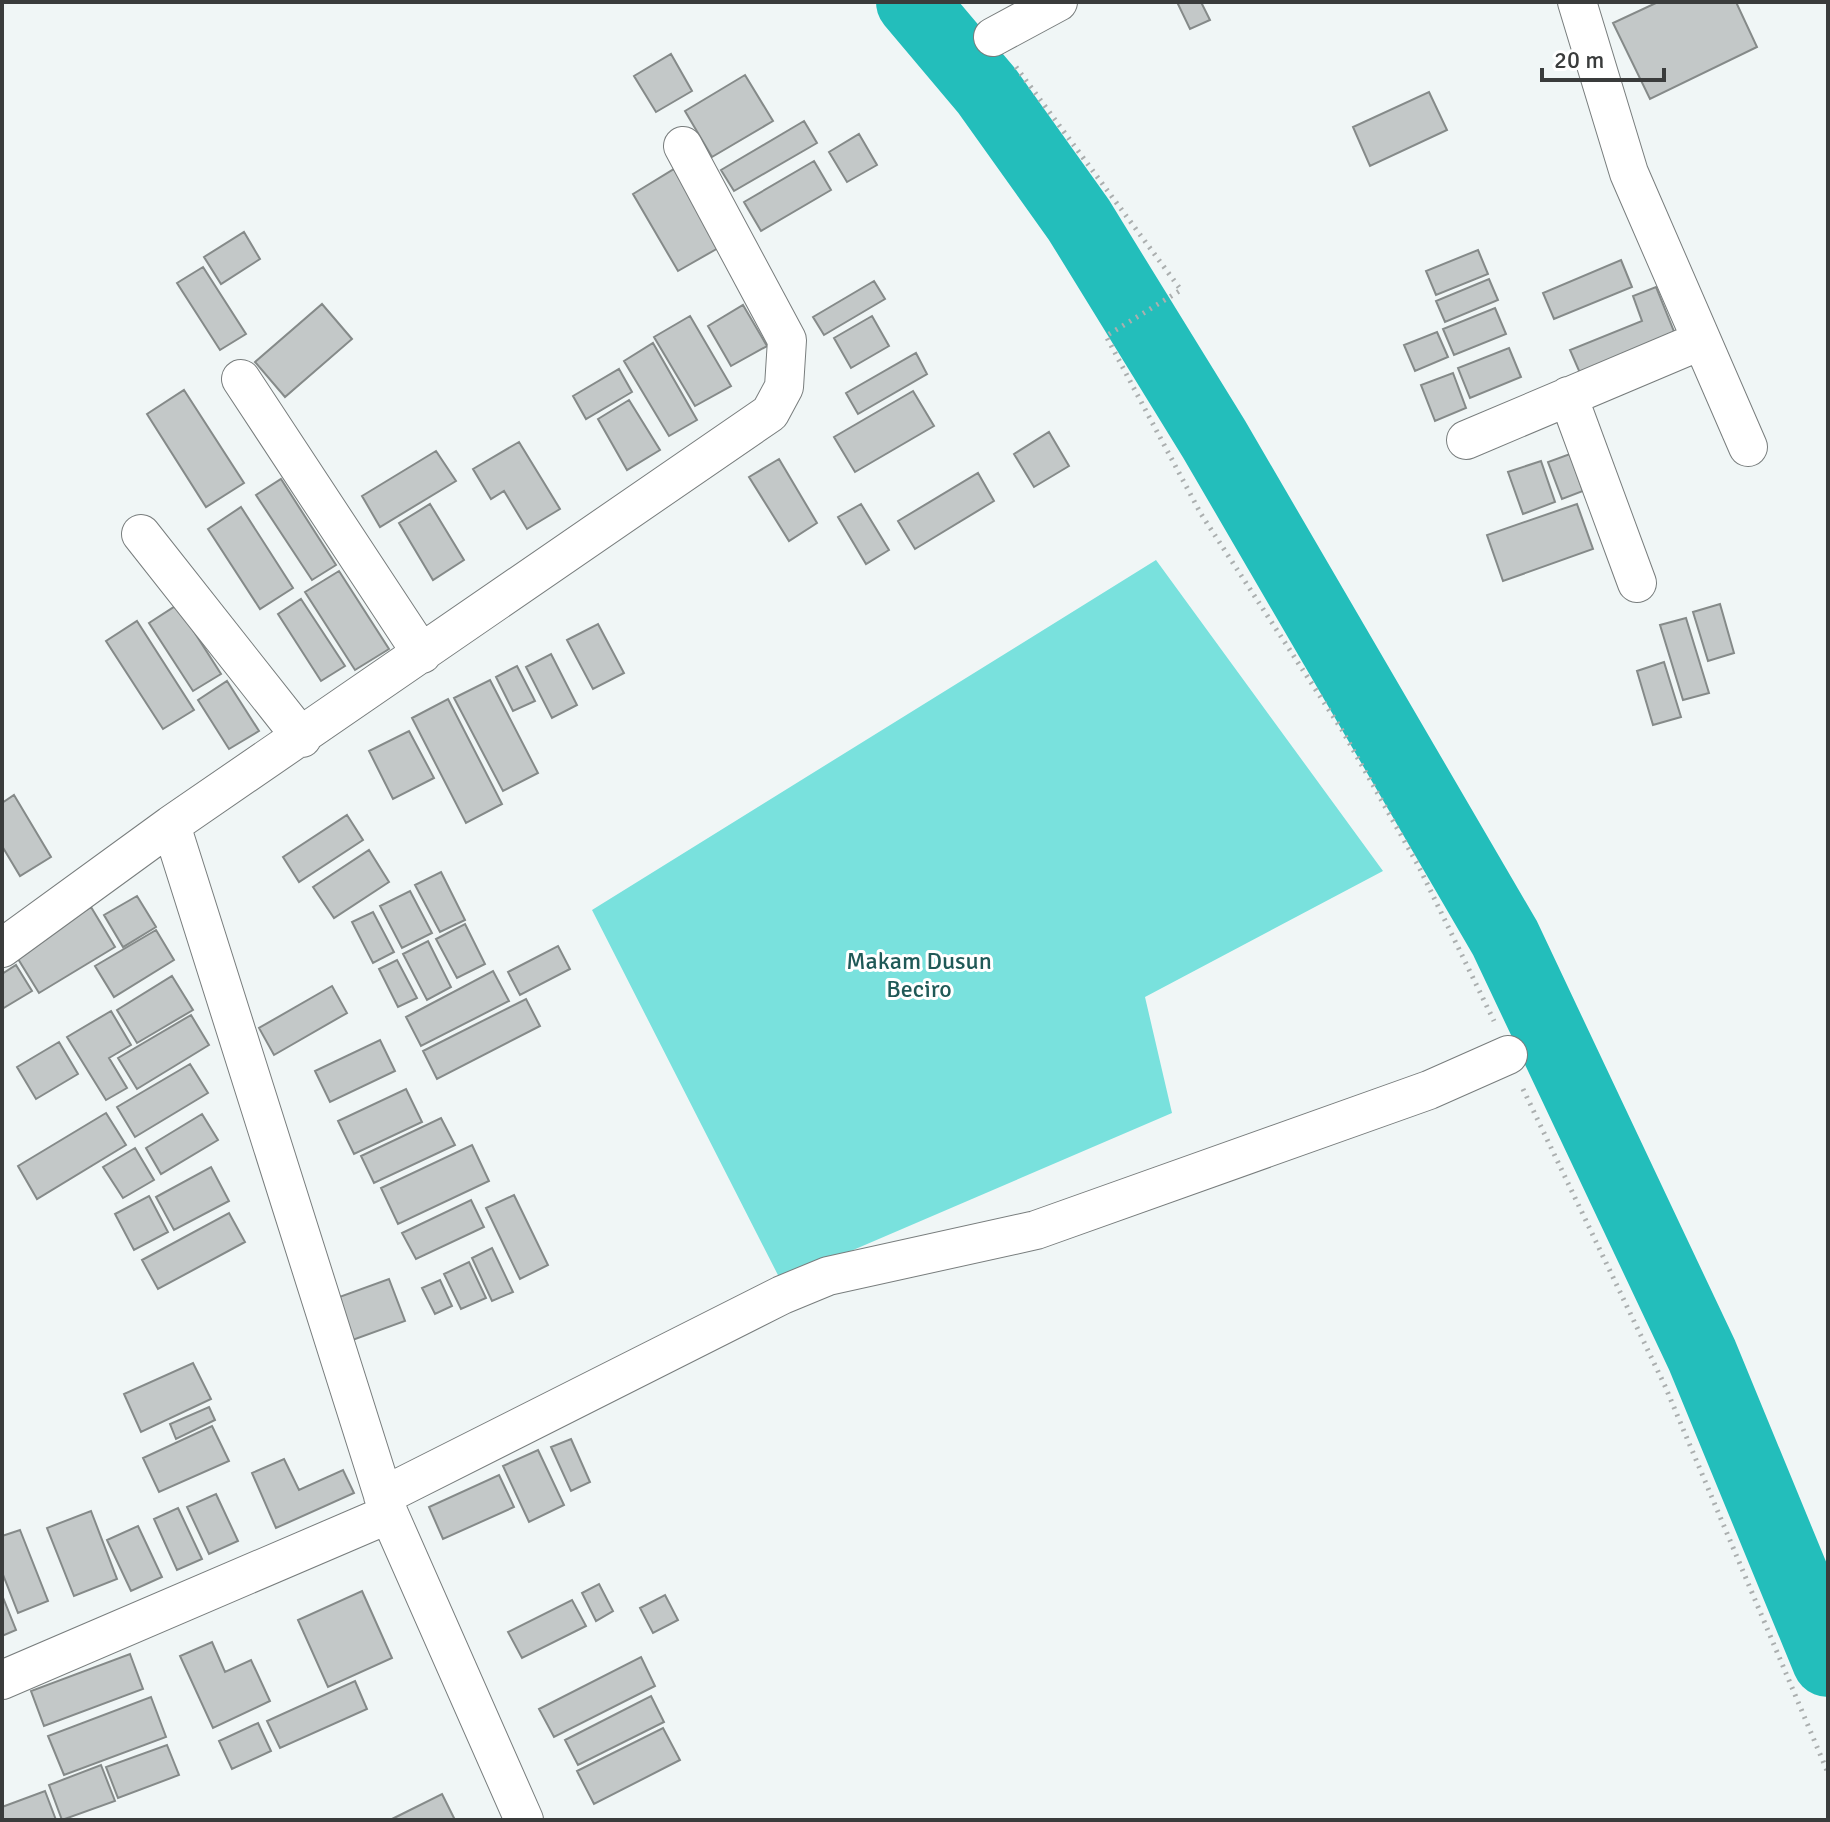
<svg xmlns="http://www.w3.org/2000/svg" width="1830" height="1822" font-family="Signika,sans-serif">
<style>
.green{fill:#79e1dd}
.lines{fill:none;stroke-linecap:round;stroke-linejoin:round}
.river{stroke:#23bebb;stroke-width:72}
.building{fill:#c3c8c8;stroke:#858a89;stroke-width:2}
.minor-casing{stroke:#787d7d;stroke-width:40}
.path{stroke:#abafaf;stroke-width:5;stroke-dasharray:2 6;stroke-linecap:butt}
.minor{stroke:#fff;stroke-width:38}
.labels{text-anchor:middle;stroke-width:6;stroke-linejoin:round;paint-order:stroke}
.park-label{font-size:24px;fill:#1f5957;stroke:#fff}
</style>
<rect width="100%" height="100%" fill="#f0f6f6"/>
<!-- green -->
<path class="green" d="M1156 560 1383 871 1145 997 1172 1113 781 1281 592 910Z"/>
<g class="lines">
<!-- river -->
<path class="river" d="M912 2 987 91 1079 220 1214 439 1505 938 1702 1355 1828 1661"/>
</g>
<!-- building -->
<path class="building" d="M1177 2H1201L1210 20 1190 29Z
M1658 2H1736L1757 47 1650 99 1613 23Z
M671 54 692 91 656 112 634 76Z
M745 75 773 121 712 157 685 111Z
M1429 92 1447 130 1370 166 1353 127Z
M804 121 817 143 734 191 721 170Z
M859 134 877 165 847 182 829 152Z
M814 161 831 190 761 231 744 202Z
M674 169 720 247 678 271 633 194Z
M244 232 260 259 221 284 204 257Z
M1478 250 1488 274 1436 295 1426 271Z
M1621 260 1632 287 1554 319 1543 293Z
M203 267 246 334 220 350 177 283Z
M1489 279 1498 300 1445 322 1436 301Z
M874 281 885 299 824 335 813 317Z
M1656 287 1675 334 1580 373 1570 350 1642 321 1633 296Z
M322 304 352 339 285 397 255 362Z
M743 305 767 346 731 366 708 326Z
M1495 308 1506 334 1454 355 1443 329Z
M690 316 731 386 695 406 654 337Z
M872 316 889 346 851 368 834 338Z
M1437 332 1448 357 1415 371 1404 345Z
M653 343 697 420 669 436 624 361Z
M1509 348 1521 377 1470 398 1458 368Z
M916 353 927 374 858 414 846 393Z
M619 369 632 392 586 419 573 396Z
M1453 373 1466 408 1435 421 1421 385Z
M184 390 244 483 206 507 147 414Z
M913 391 934 426 855 472 834 437Z
M629 400 660 450 627 470 598 419Z
M1049 432 1069 466 1034 487 1014 454Z
M519 442 560 509 527 529 504 491 491 499 473 469Z
M436 451 456 481 380 527 362 496Z
M1570 454 1583 491 1562 499 1548 462Z
M779 459 817 523 789 541 749 477Z
M1541 461 1555 502 1523 514 1508 472Z
M978 473 994 501 915 549 898 521Z
M281 479 336 565 312 580 256 495Z
M430 504 464 560 433 580 399 523Z
M861 504 889 550 866 564 838 517Z
M1577 504 1593 549 1503 581 1487 535Z
M241 507 293 588 260 609 208 529Z
M339 571 389 649 355 670 305 592Z
M301 599 345 666 321 681 278 614Z
M1720 604 1734 653 1708 661 1693 612Z
M177 605 221 674 193 691 149 623Z
M1686 618 1709 693 1683 700 1660 625Z
M137 621 194 710 163 729 106 641Z
M598 624 624 673 593 689 567 640Z
M551 654 577 705 552 718 526 667Z
M1664 662 1681 717 1653 725 1637 671Z
M517 666 535 701 513 711 496 677Z
M490 680 538 773 503 791 454 698Z
M227 681 259 731 229 749 198 700Z
M448 699 502 804 466 823 412 718Z
M409 731 434 778 393 799 369 751Z
M14 795 51 857 20 876 2 846V803Z
M347 815 363 840 299 882 283 857Z
M369 850 389 882 334 918 313 887Z
M441 872 465 920 440 932 415 885Z
M410 891 432 933 402 948 380 906Z
M137 896 156 927 123 947 104 915Z
M91 907 115 947 39 993 15 954Z
M373 912 394 952 373 963 352 922Z
M465 924 485 964 457 978 436 939Z
M156 930 174 960 114 997 95 966Z
M428 941 451 987 427 1000 403 954Z
M558 946 570 969 520 995 508 972Z
M397 960 417 998 398 1007 379 969Z
M16 965 32 991 2 1009V974Z
M493 971 509 1001 421 1046 406 1017Z
M172 976 193 1010 137 1043 117 1010Z
M332 986 347 1013 274 1055 259 1028Z
M526 999 540 1026 437 1079 423 1051Z
M111 1011 131 1045 109 1058 127 1088 106 1100 67 1037Z
M191 1015 209 1045 137 1089 118 1058Z
M380 1040 395 1071 330 1102 315 1071Z
M59 1042 78 1074 36 1099 17 1067Z
M190 1064 208 1093 135 1137 117 1107Z
M406 1089 422 1122 354 1154 338 1121Z
M106 1113 126 1145 37 1199 18 1166Z
M202 1114 218 1140 161 1174 146 1148Z
M441 1118 455 1145 374 1183 361 1156Z
M472 1145 489 1181 398 1224 381 1188Z
M135 1148 154 1180 123 1198 103 1167Z
M211 1167 229 1201 174 1230 156 1197Z
M514 1195 548 1265 520 1279 486 1208Z
M149 1196 168 1232 134 1250 115 1214Z
M471 1200 484 1227 416 1259 402 1233Z
M229 1213 245 1242 158 1289 142 1260Z
M492 1248 513 1292 492 1301 472 1258Z
M469 1262 486 1298 461 1309 444 1274Z
M389 1279 405 1321 347 1342 331 1300Z
M440 1280 452 1306 435 1314 422 1288Z
M193 1363 211 1399 141 1432 124 1394Z
M209 1407 215 1420 176 1439 170 1424Z
M212 1426 229 1461 159 1492 143 1458Z
M571 1439 590 1482 571 1491 551 1447Z
M538 1450 564 1505 529 1522 503 1466Z
M284 1459 299 1490 343 1470 354 1493 276 1528 252 1473Z
M499 1475 514 1507 443 1539 429 1507Z
M216 1494 238 1541 209 1554 187 1507Z
M178 1508 202 1559 177 1570 154 1519Z
M91 1511 117 1579 74 1596 47 1528Z
M138 1526 162 1577 131 1591 107 1540Z
M20 1530 48 1601 18 1613 2 1572V1536Z
M599 1584 613 1611 596 1621 582 1593Z
M362 1591 392 1658 328 1687 298 1620Z
M2 1595 16 1630 2 1636Z
M665 1595 678 1620 653 1633 640 1608Z
M572 1600 586 1626 522 1658 508 1632Z
M212 1642 225 1672 251 1660 270 1701 213 1728 180 1656Z
M130 1654 143 1689 44 1726 31 1691Z
M641 1657 655 1686 554 1737 539 1709Z
M355 1681 367 1709 280 1748 267 1721Z
M651 1696 664 1722 578 1765 565 1740Z
M151 1697 166 1737 64 1775 48 1736Z
M258 1723 271 1751 232 1769 219 1741Z
M663 1728 680 1760 594 1804 577 1771Z
M167 1745 179 1775 118 1798 106 1767Z
M101 1765 115 1801 62 1820 49 1785Z
M45 1791 56 1820H2V1807Z
M442 1794 455 1820H390Z"/>
<g class="lines">
<!-- minor casing -->
<g class="minor-casing">
<path id="minor" d="M1577 2 1629 173 1748 447
M993 37 1058 2
M241 379 422 654
M1568 396 1637 583
M1466 440 1700 341
M141 534 302 738
M171 825 389 1514 524 1820
M2 948 171 825 770 413 784 387 787 340 683 146
M383 1496 782 1295 828 1276 1036 1230 1429 1090 1508 1055
M2 1680 389 1514"/>
</g>
<!-- path -->
<path class="path" d="M1016 67 1181 290 1106 336 1201 514 1342 730 1419 867 1494 1021
M1523 1089 1665 1386 1828 1773"/>
<!-- minor -->
<use href="#minor" class="minor"/>
</g>
<g class="labels">
<!-- park labels -->
<g class="park-label">
<text x="919" y="969">Makam Dusun<tspan x="919" dy="28">Beciro</tspan></text>
</g>
</g>
<!-- border -->
<rect width="1830" height="1822" fill="none" stroke="#3a3c3c" stroke-width="8"/>
<!-- scale -->
<path d="M1542 68v12h122v-12" fill="none" stroke="#3a3c3c" stroke-width="4"/>
<text x="1554" y="68" font-size="24" fill="#3a3c3c" stroke="#ffffff" stroke-width="6" paint-order="stroke">20 m</text>
</svg>
